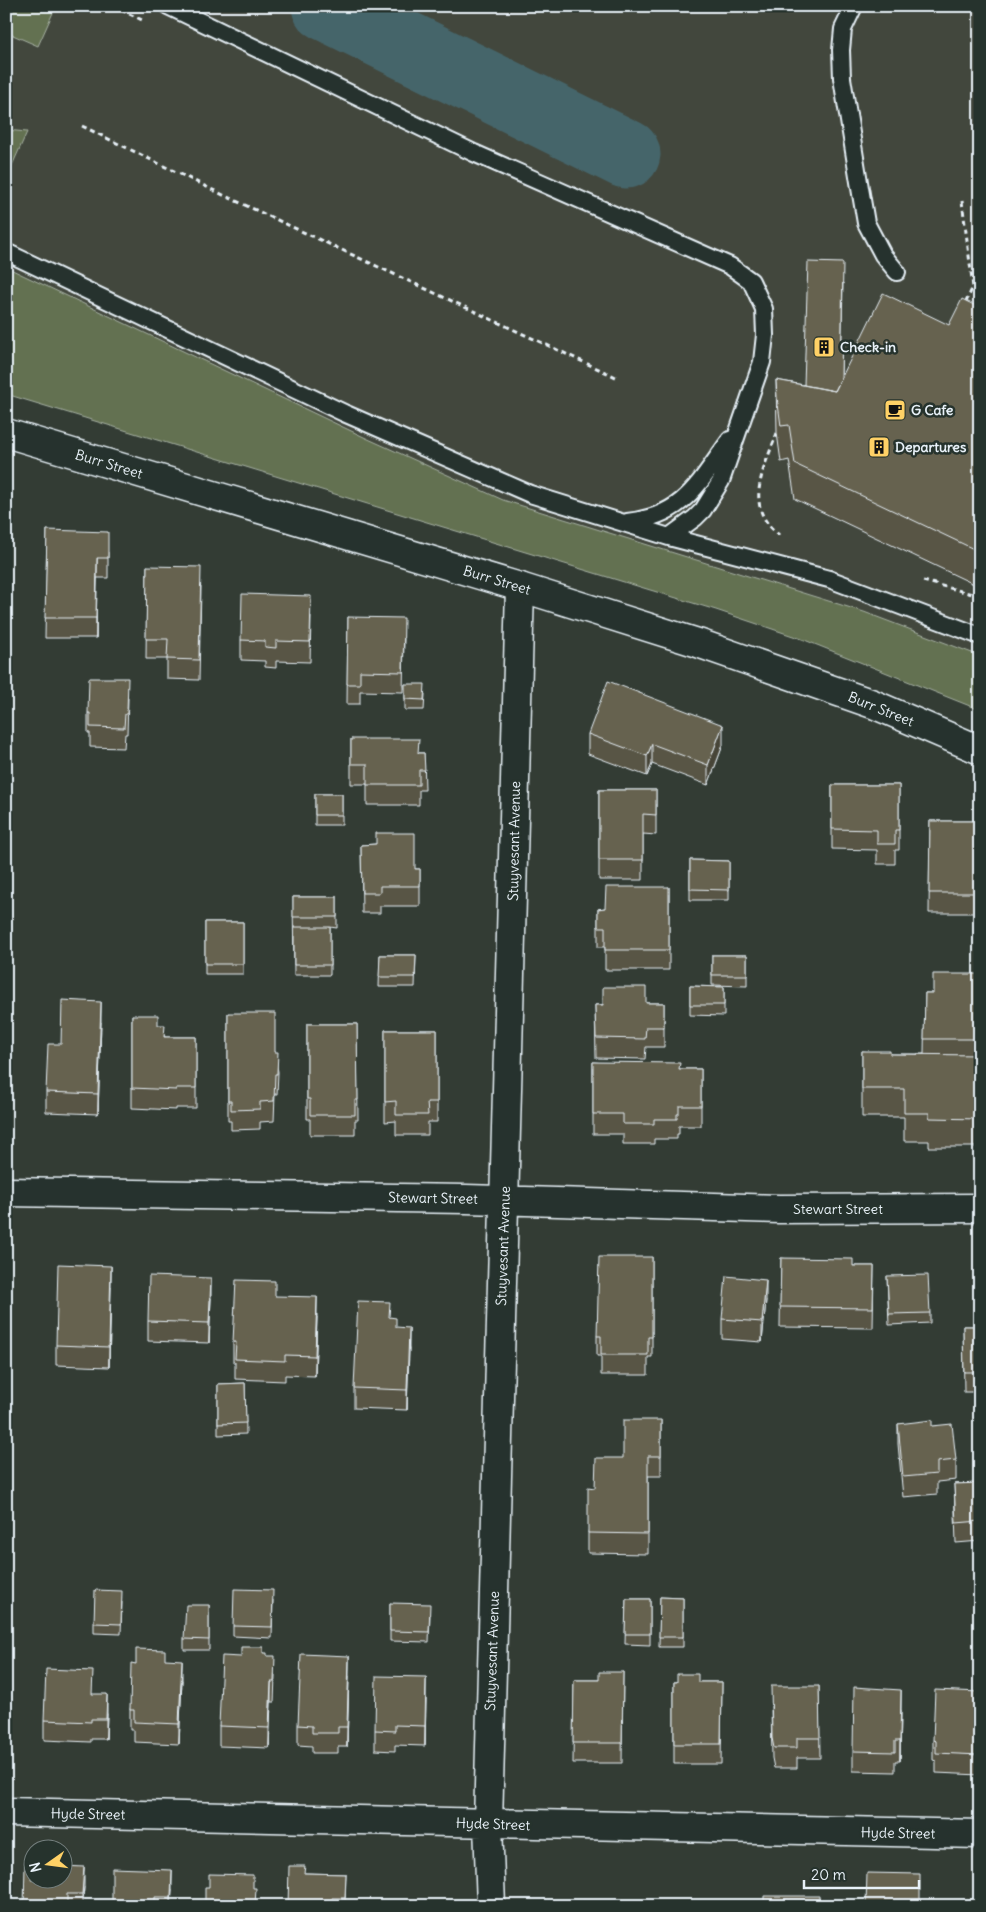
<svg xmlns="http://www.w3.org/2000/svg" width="986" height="1912" font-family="Delius,sans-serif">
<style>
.built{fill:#42473c}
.green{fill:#647151;stroke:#a6b1a4}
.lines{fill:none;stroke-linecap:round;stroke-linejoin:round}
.river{stroke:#45656b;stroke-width:69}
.service-casing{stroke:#e8f1f8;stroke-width:20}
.minor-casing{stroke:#e8f1f8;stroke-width:31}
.secondary-casing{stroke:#e8f1f8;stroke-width:31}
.path{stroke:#e8f1f8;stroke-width:3;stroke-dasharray:5 4;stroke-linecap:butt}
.service{stroke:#26332d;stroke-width:16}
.minor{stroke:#26332d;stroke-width:28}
.secondary{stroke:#26332d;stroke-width:28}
.wall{fill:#585444;stroke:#e8f1f8}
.shaded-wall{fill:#474537;stroke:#e8f1f8}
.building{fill:#66624f;stroke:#e8f1f8}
.labels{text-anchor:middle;stroke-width:5;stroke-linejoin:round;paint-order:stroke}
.poi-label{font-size:14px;font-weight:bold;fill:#e8f1f8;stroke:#26332d;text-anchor:start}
.street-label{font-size:14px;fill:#e8f1f8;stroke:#26332d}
</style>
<rect width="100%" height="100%" fill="#333c34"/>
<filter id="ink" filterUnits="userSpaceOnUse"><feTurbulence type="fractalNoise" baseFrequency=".02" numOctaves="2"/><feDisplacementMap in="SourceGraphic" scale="10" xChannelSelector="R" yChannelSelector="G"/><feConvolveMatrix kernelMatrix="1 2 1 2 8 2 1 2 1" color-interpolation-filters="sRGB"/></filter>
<g filter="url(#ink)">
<!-- built -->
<path class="built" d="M6 6H980V710L802 639 716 610 6 394Z"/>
<!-- green -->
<path class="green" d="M6 6H56L38 46 6 32Z
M6 130 27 132 6 179Z
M6 267 366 438 503 500 864 612 980 656V710L802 639 716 610 6 394Z"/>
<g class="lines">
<!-- river -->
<path class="river" d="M326 6 626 154"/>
<!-- service casing -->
<g class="service-casing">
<path id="service" d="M168 6 474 153 730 266 751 281 764 309 765 335 762 362 721 481 703 510 695 518 669 537
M854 6 843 29 841 50 842 78 860 188 866 223 883 255 897 272
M6 252 344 413 530 494 669 537 829 579 980 636
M627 522C685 516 699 482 730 440"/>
</g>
<!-- minor casing -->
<g class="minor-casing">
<path id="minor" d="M6 1192 466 1199 779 1209 980 1208
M6 1812 980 1834
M491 1906 488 1824 520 587"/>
</g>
<!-- secondary casing -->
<g class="secondary-casing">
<path id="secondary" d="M6 433 520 587 698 643 873 704 980 750"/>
</g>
<!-- path -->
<path class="path" d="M113 6 142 20
M82 126 219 193 618 378
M962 201 973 287 965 304
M777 433C767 461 747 497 768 524 771 528 776 532 779 535
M923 581 980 596"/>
<!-- service -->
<use href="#service" class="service"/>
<!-- minor -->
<use href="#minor" class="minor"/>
<!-- secondary -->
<use href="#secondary" class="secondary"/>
</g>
<!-- wall -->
<path class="wall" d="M843 283 841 378 949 325 980 308V587L795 499 789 460 781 462 777 433 776 380 804 385Z
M47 530 108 552V578H97L96 638H45Z
M147 566 201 587 199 680 167 679V659H146Z
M311 616 310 662 276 661V668L265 667V661L241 660V640Z
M348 617 404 638 403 692 360 691V704H347Z
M405 684 425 694 424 710H405Z
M128 698 127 734H125L124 748 90 747V733H88V713Z
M588 734 723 745 708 785 652 764 647 776 588 754Z
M351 739 419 753H424L425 790H419V805H367V784H351Z
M832 785H899V850H895V864H877V850L832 849Z
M599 790H656V835L643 834V880H599Z
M315 794H342V825H315Z
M930 821H980L979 913H929Z
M376 844 415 869H420V906H380V913H362L361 845Z
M690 860 729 861V900H690Z
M669 887V970H605V947H598V909L605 908Z
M293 897H337V928L330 927V975H294Z
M205 922H243V974H205Z
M380 955H416L415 987H379Z
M712 955H747V986L712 985Z
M980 974V1147H929V1141H904V1117H862V1051L890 1054H924L925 993H933Z
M690 986 724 987V1016L690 1015Z
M646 1003H664V1047H646L645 1059 596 1058 595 1005Z
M228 1013 275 1052 278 1072 277 1094H275L274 1121 260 1122V1129L231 1130V1121H228Z
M132 1015 158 1025 165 1037H196V1108H176V1110L132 1108Z
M101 1022 98 1114 46 1112V1092Z
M307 1024H357L358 1120H355V1135H310V1119H307Z
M385 1030H437V1122H428V1135H396V1121L385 1122Z
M593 1062 680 1069H701V1126H679V1134H677V1139H654V1144H623V1134H593Z
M652 1257V1357H648V1375H601V1356H597V1336Z
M781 1258 853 1266H874L873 1328 780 1327Z
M887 1276 930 1313V1323L889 1325Z
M111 1286 109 1367 56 1365V1345Z
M275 1296 317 1317 315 1376 285 1375V1381L235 1379V1362H233V1342Z
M211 1298 209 1343 148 1341V1321Z
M766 1300 762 1342 722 1339V1319Z
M390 1317 409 1348 407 1410 354 1408V1388Z
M963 1326H980V1392H964Z
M245 1383 246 1434 218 1435V1384Z
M661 1420V1476H648V1554L588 1553V1533L595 1488 623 1458Z
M898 1424 932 1426 956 1460V1480L937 1482V1494L903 1497 898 1444Z
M980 1483V1541L956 1543 954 1484Z
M660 1597 683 1598V1647H659Z
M626 1599H650V1645L625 1644Z
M273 1600 272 1638 233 1636V1626Z
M122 1602 121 1634 94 1633V1623Z
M390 1603 430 1615 429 1642 390 1641Z
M209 1605V1650H184V1639Z
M263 1653 267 1656 275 1676 274 1702H271L269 1748 219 1746V1726L241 1657Z
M165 1659 182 1680 179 1744 134 1742V1730H130V1710L136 1664Z
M623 1672 622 1763H573L574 1680H599Z
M349 1676 347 1747H338V1753H312V1746L298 1745V1725Z
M674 1682H722L721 1764H674Z
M819 1686 820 1758H797V1768H774L772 1758 771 1706Z
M980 1692V1775L936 1773V1761L933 1760V1740Z
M93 1694 107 1714 106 1739H91V1742L44 1740V1720Z
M426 1697 425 1746 395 1745V1751L375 1750V1730Z
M901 1710 900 1761H895V1772L853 1771V1751Z
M305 1873 346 1874 345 1906H288Z
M84 1887 83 1906H24Z
M172 1890 171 1906H112Z"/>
<!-- shaded-wall -->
<path class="shaded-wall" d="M97 558V578L96 638V618Z
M723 725V745L708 785V765Z
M652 744V764L647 776V756Z
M101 1002V1022L98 1114V1094Z
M111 1266V1286L109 1367V1347Z
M211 1278V1298L209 1343V1323Z
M766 1280V1300L762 1342V1322Z
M317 1297V1317L315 1376V1356Z
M409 1328V1348L407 1410V1390Z
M349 1656V1676L347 1747V1727Z
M182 1660V1680L179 1744V1724Z
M426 1677V1697L425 1746V1726Z
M271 1682V1702L269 1748V1728Z
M901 1690V1710L900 1761V1741Z
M107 1694V1714L106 1739V1719Z
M84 1867V1887L82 1906V1894Z
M172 1870V1890L171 1906V1897Z"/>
<!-- building -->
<path class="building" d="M808 262 843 263 841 379 835 391 804 385Z
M883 293 949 325 962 299 980 308V552L795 464 789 425 781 426 777 397 776 380 835 391Z
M47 530 108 532V558H97L96 618H45Z
M147 566 201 567 199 660 167 659 168 639H146Z
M242 594 311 596 310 642 276 641V648L265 647V641L241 640Z
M348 617 404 618 403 672 360 671V684H347Z
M89 678H128L127 714H125L124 728 90 727V713H88Z
M608 681 723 725 708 765 652 744 647 756 588 734Z
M405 684H425L424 700 405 699Z
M351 739H419L418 753H424L425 770H419V785H367V764H351Z
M832 785H899V830H895V844H877V830L832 829Z
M599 790H656V815L643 814V860H599Z
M315 794H342V815H315Z
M930 821H980L979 893H929Z
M376 833H415V869H420V886H380V893H362L361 845 376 844Z
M690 860 729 861V890L690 889Z
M606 887H669V950H605V927H598V909L605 908Z
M293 897H337V917H293Z
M205 922H243V964H205Z
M294 927H330V965H294Z
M380 955H416L415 977H379Z
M712 955H747V975H712Z
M933 974H980V1039H924L925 993H933Z
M690 986 724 987V1005H690Z
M603 987H646V1003H664V1027H646L645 1039 596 1038 595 1005H603Z
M62 1000 101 1002 98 1094 46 1092 48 1044H61Z
M228 1013H275V1052H278L277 1074H275L274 1101 260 1102V1109L231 1110V1101H228Z
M132 1015H158V1025H165L164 1037H196V1088H176V1090L132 1088Z
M307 1024H357L358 1100H355V1115H310V1099H307Z
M385 1030H437V1102H427L428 1115H396V1101L385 1102Z
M862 1051H890V1054L980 1055V1119L929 1118V1113H904V1089H862Z
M593 1062 680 1063 679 1069H701V1106H679V1114H677V1119H654V1124H623V1114H593Z
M599 1257H652V1337H648V1355H601V1336H597Z
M781 1258 853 1259V1266H874L873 1308 780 1307Z
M58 1264 111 1266 109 1347 56 1345Z
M928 1275 930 1313 889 1314 887 1276Z
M149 1276 211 1278 209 1323 148 1321Z
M726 1276 766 1280 762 1322 722 1319Z
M236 1280 275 1281V1296L317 1297 315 1356 285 1355V1361L235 1359 236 1342H233Z
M358 1301 390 1302 389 1317 396 1318V1327L409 1328 407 1390 354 1388Z
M963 1326H980V1372H964Z
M245 1383 246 1423 218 1424V1384Z
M623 1420H661V1456H648V1534L588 1533V1487L595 1488 596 1458H623Z
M932 1420V1426L952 1424 956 1460 937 1462V1474L903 1477 898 1424Z
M980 1483V1521L956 1523 954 1484Z
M234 1589 273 1590 272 1627 233 1626Z
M95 1590 122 1591 121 1624 94 1623Z
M660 1597 683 1598V1637H659Z
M626 1599H650V1634H625Z
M390 1603 430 1604 429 1632 390 1631Z
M186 1605H209V1640L184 1639Z
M241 1647H263V1653H267V1656H275L274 1682H271L269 1728 219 1726 222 1656 241 1657Z
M136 1649 165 1650V1659L182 1660 179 1724 134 1722V1710H130L131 1663 136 1664Z
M301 1654 349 1656 347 1727H338V1733H312V1726L298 1725Z
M46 1669 93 1671 92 1694H107L106 1719H91V1722L44 1720Z
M599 1672H623L622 1743H573L574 1680H599Z
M677 1674H698V1682H722L721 1744H674V1682H677Z
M376 1676 426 1677 425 1726 395 1725V1731L375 1730Z
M771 1686H819L820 1738H797V1748H774L772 1738Z
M854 1687 901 1690 900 1741H895V1752L853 1751Z
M935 1690 980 1692V1755L936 1753V1741L933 1740Z
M25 1865H32V1880H62V1866L84 1867 82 1894H67V1906H24Z
M289 1866H305L304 1873 346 1874 345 1898H332L331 1906H288Z
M112 1868 172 1870 171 1897H155V1906H112Z
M867 1873 920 1874V1906H866Z
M209 1874 253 1875V1888H256L255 1906H205V1887H209Z
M764 1896H819V1906H764Z
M583 1901 651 1902V1906H583Z"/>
</g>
<!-- icons -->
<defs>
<g id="building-square" transform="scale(1.125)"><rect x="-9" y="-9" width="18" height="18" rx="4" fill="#ffd166" stroke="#26332d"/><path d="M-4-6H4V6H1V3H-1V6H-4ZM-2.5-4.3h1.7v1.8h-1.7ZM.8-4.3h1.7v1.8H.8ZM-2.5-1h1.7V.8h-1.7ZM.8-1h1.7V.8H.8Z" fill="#111"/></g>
<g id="cafe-square" transform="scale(1.125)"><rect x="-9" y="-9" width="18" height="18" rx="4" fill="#ffd166" stroke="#26332d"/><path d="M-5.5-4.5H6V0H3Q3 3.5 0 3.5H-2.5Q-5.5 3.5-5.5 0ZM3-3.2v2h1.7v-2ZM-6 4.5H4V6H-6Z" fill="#111"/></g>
</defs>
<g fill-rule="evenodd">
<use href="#building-square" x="824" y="347"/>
<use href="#cafe-square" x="895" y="410"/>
<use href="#building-square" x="879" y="447"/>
</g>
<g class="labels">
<!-- poi labels -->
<g class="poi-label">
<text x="840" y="352">Check-in</text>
<text x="911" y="415">G Cafe</text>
<text x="895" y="452">Departures</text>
</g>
<!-- street labels -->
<g class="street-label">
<text transform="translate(109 464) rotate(17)" y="5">Burr Street</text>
<text transform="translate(497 580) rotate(17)" y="5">Burr Street</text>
<text transform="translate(881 709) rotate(22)" y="5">Burr Street</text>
<text transform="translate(514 841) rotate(-89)" y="5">Stuyvesant Avenue</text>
<text transform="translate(433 1198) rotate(1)" y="5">Stewart Street</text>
<text x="838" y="1214">Stewart Street</text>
<text transform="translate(503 1246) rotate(-88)" y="5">Stuyvesant Avenue</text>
<text transform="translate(492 1651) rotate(-88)" y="5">Stuyvesant Avenue</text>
<text transform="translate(88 1814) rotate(1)" y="5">Hyde Street</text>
<text transform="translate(493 1824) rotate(2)" y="5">Hyde Street</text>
<text transform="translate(898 1833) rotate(1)" y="5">Hyde Street</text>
</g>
</g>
<!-- margin -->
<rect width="986" height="1912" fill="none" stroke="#26332d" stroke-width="25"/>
<rect x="12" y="12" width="961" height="1887" fill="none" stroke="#e8f1f8" stroke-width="2" filter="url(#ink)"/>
<!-- north arrow -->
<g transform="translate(48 1864) rotate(256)"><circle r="24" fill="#26332d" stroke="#747f7e"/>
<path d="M0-4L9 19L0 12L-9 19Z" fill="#ffd166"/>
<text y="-8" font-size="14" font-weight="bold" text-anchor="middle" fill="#e8f1f8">N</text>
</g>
<!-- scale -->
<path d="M804 1880v8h115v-8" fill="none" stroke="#e8f1f8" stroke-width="2.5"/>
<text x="811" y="1880" font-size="15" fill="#e8f1f8" stroke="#26332d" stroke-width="4" paint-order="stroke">20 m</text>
</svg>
